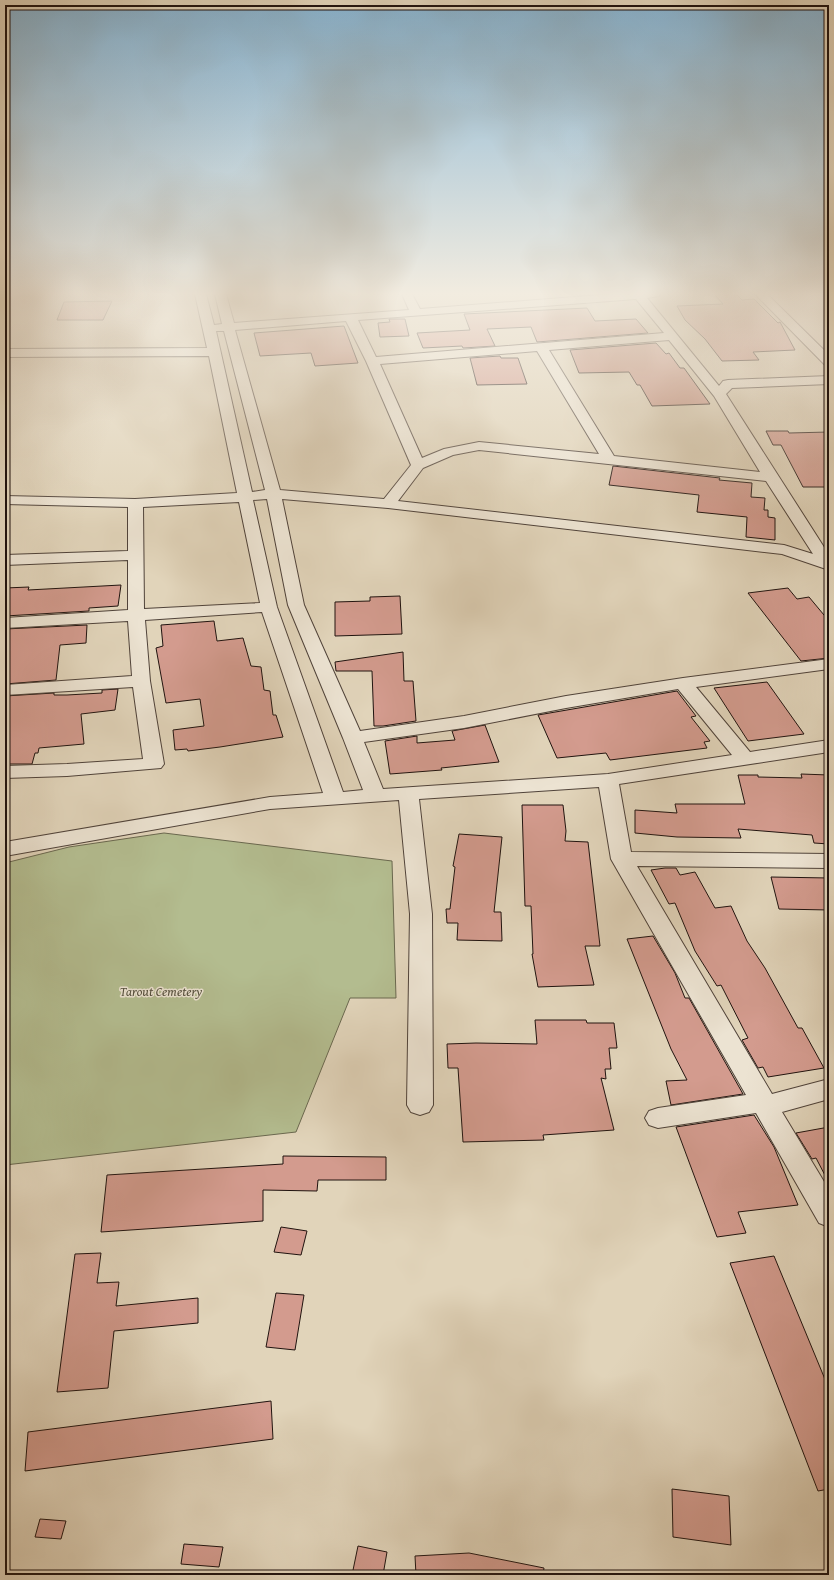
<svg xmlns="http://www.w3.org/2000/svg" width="834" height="1580" font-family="'Gentium Book Plus',serif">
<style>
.green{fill:#b3bc8f;stroke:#6a684f}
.building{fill:#d39b8e;stroke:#20130f}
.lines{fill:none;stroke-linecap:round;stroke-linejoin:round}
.minor-casing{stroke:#50433a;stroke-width:2}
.minor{fill:#ece3d2;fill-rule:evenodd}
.labels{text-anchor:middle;stroke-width:3;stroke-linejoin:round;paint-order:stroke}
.park-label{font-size:13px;font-style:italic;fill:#534e3c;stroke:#ece3d2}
</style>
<rect width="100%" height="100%" fill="#e1d4ba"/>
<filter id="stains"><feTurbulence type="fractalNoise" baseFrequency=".005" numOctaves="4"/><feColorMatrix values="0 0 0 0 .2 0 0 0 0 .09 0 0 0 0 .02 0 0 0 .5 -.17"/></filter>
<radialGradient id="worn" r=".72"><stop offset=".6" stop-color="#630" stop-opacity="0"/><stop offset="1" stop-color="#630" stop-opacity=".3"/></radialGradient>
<!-- green -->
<path class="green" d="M164 833 392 861 396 998H350L296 1132 5 1165V863L69 847Z"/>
<!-- building -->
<path class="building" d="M714 294H736L742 300 754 299 778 323 780 322 795 350 753 352 759 360 722 361 705 339 685 320 677 306 723 304Z
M112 301 103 320H57L64 302Z
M587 308 595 321 636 319 648 333 537 342 531 327 487 329 495 346 463 348 462 346 423 348 417 333 470 330 464 314Z
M389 319H405L409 336 380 337 378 323 390 322Z
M344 326 358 363 315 366 311 353 260 356 254 333Z
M656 343 666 354 669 353 680 368H684L710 404 652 406 640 385H637L629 372 579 373 570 350Z
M500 356 501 358H518L527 384 477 385 470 358Z
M766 431H788L789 433 829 432V487H803L781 445H773Z
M613 466 720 478 719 480 752 483 751 497 765 498 764 510H768V517L775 518V540L746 537 747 517 697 512 699 495 609 485Z
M121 585 118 606 89 608V611L5 616V588L29 587 28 590Z
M788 588 797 599 809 597 829 621V658L801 661 748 593Z
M400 596 402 634 335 636V602L370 601V597Z
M214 621 217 641 243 638 251 666 261 667 264 690 270 691 273 715H276L283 737 220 747 188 751 187 749 175 750 173 730 204 726 200 699 166 703 156 648 163 646 161 625Z
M87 625 86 643 60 645 56 680 5 684V629Z
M403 652 404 681H413L416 721 383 726H374L372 671H336L335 662Z
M767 682 804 734 748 741 714 688Z
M118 689 115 710 81 714 84 744 39 748 38 753H35L32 764H5V696L54 693V695H67L102 693V690Z
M677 691 696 716 691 717 710 741 704 742 707 748 610 760 606 753 557 758 538 715Z
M485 725 499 762 441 768 442 770 390 774 385 741 417 736V743L455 740 452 731Z
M801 774 829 775V844L814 843 812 835 738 829 741 838 677 837 635 833V810L677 813 675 804H745L738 775H758V777L802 778Z
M522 805H563L566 831 565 841 588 842 600 946H585L594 985 538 987 532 954H533L531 906H525Z
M459 834 502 837 494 912H501L502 941 457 940 458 923H447L446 909H450L455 867 453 866Z
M665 868H676L680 875 695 872 715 908 731 906 747 941 765 968 798 1028H802L824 1068 768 1077 763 1067 758 1068 742 1040 748 1038 721 985 717 986 695 951 675 903 669 904 651 870Z
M771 877 829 878V910L779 909Z
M653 936 675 973 685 998H689L743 1094 671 1105 666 1081 687 1080 671 1049 627 939Z
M535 1020H586L587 1023H614L617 1048H609L611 1069H605L606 1079 601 1078 614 1130 543 1135 544 1140 463 1142 458 1068H448L447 1044 476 1043 537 1044Z
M754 1115 774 1147 798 1205 738 1212 746 1233 717 1237 676 1127Z
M829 1127V1183L816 1158 812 1159 796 1133Z
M283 1156 386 1157V1180H318L317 1191 263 1190V1221L101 1232 107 1175 283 1164Z
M281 1227 307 1231 301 1255 274 1252Z
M101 1253 97 1283 119 1282 116 1306 198 1298V1323L114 1331 108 1388 57 1392 75 1254Z
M774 1256 829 1389V1489L818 1491 730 1263Z
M276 1293 304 1295 295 1350 266 1347Z
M271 1401 273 1439 25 1471 28 1432Z
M672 1489 729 1496 731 1545 673 1537Z
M40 1519 66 1521 61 1539 35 1537Z
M184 1544 223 1547 219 1567 181 1564Z
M358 1546 387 1552 383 1575H352Z
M469 1553 544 1568 543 1575H416L415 1556Z"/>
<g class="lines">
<!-- minor casing -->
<g class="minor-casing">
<path id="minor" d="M195 294H206L214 325 222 324 215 294H226L234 323 409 310 402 294H412L420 309 613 294H660L659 296 647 298 719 386 723 381 728 380 829 376V384L732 388 726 394 829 555V570L782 554 388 508 282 499 304 605 360 731 464 716 566 696 683 678 829 659V669L696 687 750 752 829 740V752L619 784 631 852 829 854V868L637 866 772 1094 829 1079V1099L782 1112 829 1190V1227L819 1223 756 1113 658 1128 649 1125 645 1118 649 1111 658 1108 746 1095 611 859 599 787 419 799 432 914 433 1105 429 1112 420 1115 411 1112 407 1105 410 914 399 800 270 809 5 856V842L270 797 323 793 262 612 145 620 150 681 164 764 161 768 67 776 5 778V766L67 764 143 759 133 687 5 695V685L132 676 128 621 5 628V618L128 610V560L5 565V555L128 551V507L5 504V496L135 499 237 493 209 356 5 357V349L207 348ZM636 299 664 333 376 357 358 320ZM346 321 366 361 411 465 384 499 280 490 235 330ZM216 331H224L265 490 252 492ZM669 340 714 396 760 472 614 456 549 350ZM537 351 599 454 479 442 444 449 422 458 380 364ZM479 450 766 481 813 554 784 545 398 501 423 468 453 455ZM267 499 288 605 343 738 363 790 343 792 277 607 253 500ZM239 502 260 603 144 609 143 507ZM678 689 732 755 608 774 383 789 364 742 464 728 566 708Z
M755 294H767L829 355V366L825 365Z"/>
</g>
<!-- minor -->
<use href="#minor" class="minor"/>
</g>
<!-- sky -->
<linearGradient id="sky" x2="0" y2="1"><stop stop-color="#87b5d4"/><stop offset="0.57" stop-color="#f2ece0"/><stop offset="1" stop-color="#f2ece0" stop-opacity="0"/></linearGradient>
<rect width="834" height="515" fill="url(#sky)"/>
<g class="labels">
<!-- park labels -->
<g class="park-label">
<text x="161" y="996">Tarout Cemetery</text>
</g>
</g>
<!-- margin -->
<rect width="834" height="1580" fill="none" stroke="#e1d4ba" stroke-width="20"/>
<rect x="6" y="6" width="822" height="1568" fill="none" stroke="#20130f" stroke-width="2"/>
<rect x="10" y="10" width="814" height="1560" fill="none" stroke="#20130f"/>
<rect width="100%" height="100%" filter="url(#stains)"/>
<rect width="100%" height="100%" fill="url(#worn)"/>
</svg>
